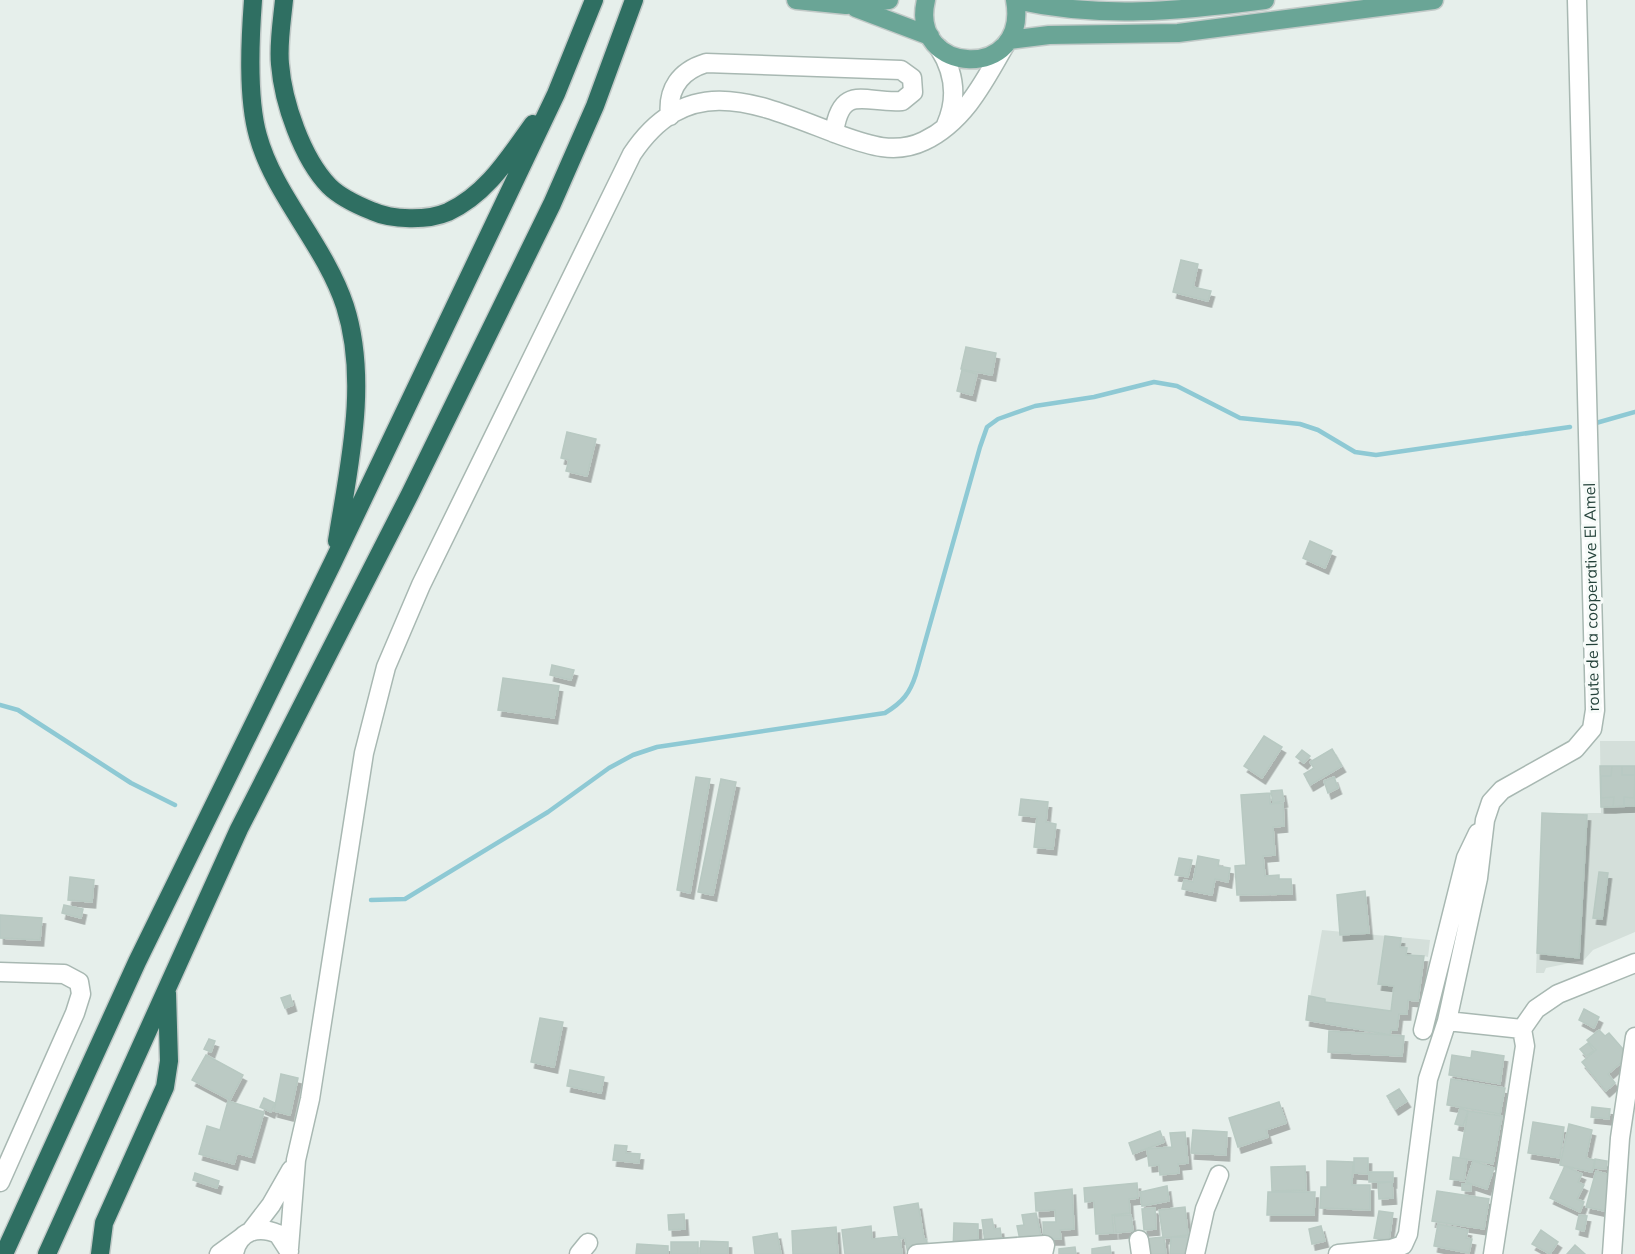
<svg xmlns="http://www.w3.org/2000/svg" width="1635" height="1254" font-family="Mulish,sans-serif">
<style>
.built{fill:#d4dfda}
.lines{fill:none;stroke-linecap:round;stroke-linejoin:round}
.stream{stroke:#8ec9d4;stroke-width:4.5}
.building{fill:#bbcac4;stroke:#b8c9c2;stroke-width:1.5;filter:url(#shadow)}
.minor-casing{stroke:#a8b8b2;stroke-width:21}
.major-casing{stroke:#c2cac8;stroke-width:21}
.highway-casing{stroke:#c2cac8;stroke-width:21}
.minor{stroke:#fff;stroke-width:18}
.major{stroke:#6aa596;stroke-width:18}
.highway{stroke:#2f6f62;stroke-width:18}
.labels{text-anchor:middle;stroke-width:6;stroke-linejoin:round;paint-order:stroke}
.street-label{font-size:16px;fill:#24423a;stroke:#f7fbf9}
</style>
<defs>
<filter id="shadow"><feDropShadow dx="3.5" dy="6" stdDeviation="0" flood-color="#0004"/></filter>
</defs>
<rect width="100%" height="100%" fill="#e6efeb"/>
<!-- built -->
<path class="built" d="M1600 741H1635V932L1593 950 1584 960 1546 968 1544 973H1536L1542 813H1601Z
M1322 930 1430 940 1428 957 1424 956 1418 1001 1408 1000 1407 1014H1399L1397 1030H1391L1390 1035 1306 1020Z"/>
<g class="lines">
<!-- stream -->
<path class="stream" d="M1596 423 1635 412
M0 705 18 710 131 783 175 805
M371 900 405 899 548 812 609 768 633 755 657 747 885 713C903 702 910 693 916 674L980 447 987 427 998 419 1035 406 1094 397 1154 382 1177 386 1240 418 1300 424 1318 430 1355 452 1376 455 1570 427"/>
</g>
<!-- building -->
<path class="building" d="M1181 260 1198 264 1193 287 1211 291 1208 301 1173 292Z
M966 347 996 353 992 375 961 369Z
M962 370 977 374 972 395 957 391Z
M567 432 596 439 587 476 566 471 569 460 561 458Z
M1310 541 1332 551 1325 568 1303 558Z
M552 665 574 670 571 680 550 675Z
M503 678 559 686 554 718 498 710Z
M1264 736 1282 747 1262 778 1244 766Z
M1332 749 1342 766 1310 785 1304 774 1314 768 1310 762Z
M1302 750 1310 756 1304 763 1296 757Z
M1600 766H1635V806L1601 807Z
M1612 766H1622V775H1635L1634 798 1624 797V806L1613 807 1614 797 1601 798V776H1611Z
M696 777 710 779 690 893 677 890Z
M1334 777 1338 788 1328 793 1324 781Z
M721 779 736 782 713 895 698 892Z
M1282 790 1284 801 1273 803 1271 791Z
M1270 793V804L1283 803 1284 826 1273 827 1275 855 1263 856 1265 876 1279 875V879H1291L1292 894 1237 895 1235 866 1246 865 1241 795Z
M1021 799 1048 802 1046 822 1056 824 1053 849 1034 847 1037 817 1019 815Z
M1542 813 1587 815 1579 958 1537 953Z
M1198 856 1219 860 1218 866 1230 868 1228 882 1215 879 1212 895 1182 889 1184 880 1193 882Z
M1179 858 1192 860 1188 877 1175 875Z
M1599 872 1608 873 1602 919 1593 918Z
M70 877 94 880 92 902 68 900Z
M1365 891 1369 933 1340 935 1337 895Z
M64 905 83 909 81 918 62 913Z
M0 915 42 918 40 940 0 938Z
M1385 936 1401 938 1400 947 1407 948 1406 955 1424 956 1418 1001 1408 1000 1407 1014H1399L1397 1030H1391L1390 1035 1306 1020 1309 996 1325 999V1002L1391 1011 1394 986 1378 984Z
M290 995 293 1005 285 1008 281 998Z
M1584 1009 1599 1017 1594 1028 1579 1020Z
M540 1018 563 1022 554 1067 531 1062Z
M1599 1030 1605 1036 1609 1033 1629 1056 1608 1074 1615 1083 1606 1091 1582 1062 1596 1050 1587 1040Z
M1329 1031 1404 1036 1402 1056 1328 1052Z
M209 1039 215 1041 211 1052 204 1049Z
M1588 1043 1594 1051 1586 1056 1580 1049Z
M1472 1051 1504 1056 1500 1084 1449 1075 1452 1055 1471 1058Z
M206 1055 243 1075 230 1100 192 1080Z
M570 1070 604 1077 601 1093 567 1086Z
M281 1074 298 1078 290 1115 274 1111Z
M1451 1079 1505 1088 1500 1114 1447 1105Z
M1399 1089 1407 1101 1395 1109 1387 1096Z
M264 1098 275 1103 271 1112 260 1107Z
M228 1101 264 1112 251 1157 237 1153 234 1164 199 1154 207 1126 220 1130Z
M1279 1102 1286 1123 1266 1130 1268 1137 1238 1147 1229 1118Z
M1592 1107 1610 1109 1609 1119 1591 1117Z
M1460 1108 1468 1111 1463 1126 1455 1124Z
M1468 1111 1502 1116 1493 1164 1460 1158Z
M1533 1122 1564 1127 1560 1158 1528 1153Z
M1569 1124 1592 1130 1586 1158 1595 1160 1592 1172 1560 1165Z
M1193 1130 1227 1132 1226 1155 1191 1153Z
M1160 1131 1164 1142 1133 1154 1129 1143Z
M1185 1132 1188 1163 1178 1164 1179 1173 1160 1175 1159 1165 1149 1166 1147 1149 1172 1147 1170 1133Z
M615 1145 627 1146 626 1153 640 1154 639 1163 613 1160Z
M1453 1157 1467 1159 1464 1181 1450 1179Z
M1354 1158H1368V1174L1354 1173Z
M1595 1159 1607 1161 1606 1169 1594 1168Z
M1327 1161 1353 1162 1352 1185H1370V1210L1320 1208 1321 1187H1327Z
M1473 1161 1494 1168 1487 1189 1466 1182Z
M1305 1166 1306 1190 1272 1191 1271 1167Z
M1565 1166 1582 1174 1578 1182 1584 1185 1577 1199 1584 1202 1580 1212 1550 1198Z
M1596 1171 1614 1176 1605 1211 1586 1207Z
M1369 1172H1393V1182H1369Z
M195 1173 219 1181 217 1188 193 1180Z
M1392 1182 1393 1198 1379 1199 1378 1183Z
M1137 1183 1138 1198 1129 1199 1130 1213 1112 1215 1114 1233 1096 1234 1094 1201 1085 1202 1084 1188Z
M1462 1184H1471V1191L1462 1190Z
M1167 1186 1169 1201 1142 1206 1140 1192Z
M1072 1189 1074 1229 1060 1230 1061 1239H1044L1043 1222H1056L1055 1210 1036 1211 1035 1193Z
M1437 1191 1489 1199 1484 1229 1432 1221Z
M1268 1192H1315L1314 1215H1267Z
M918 1203 924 1239H926L929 1254H908L905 1238 899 1239 894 1207Z
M1185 1207 1188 1235 1164 1238 1166 1254H1147L1145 1239 1163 1237 1159 1210Z
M1155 1208 1156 1229 1144 1230 1142 1209Z
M1379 1211 1393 1213 1389 1240 1374 1238Z
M1036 1213 1042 1241 1021 1245 1017 1226 1024 1225 1022 1215Z
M684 1214 685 1229 669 1230 668 1215Z
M1131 1215 1133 1231 1116 1233 1114 1216Z
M1579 1215 1587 1216 1584 1231 1576 1229Z
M992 1219 994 1229 1000 1228 1003 1248 986 1250 982 1220Z
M954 1223 978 1224V1251H953Z
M1438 1224 1468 1230 1466 1238 1472 1239 1469 1253 1434 1246Z
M871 1226 872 1239 900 1236 902 1254H845L842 1230Z
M1321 1226 1325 1241 1312 1244 1309 1229Z
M836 1227 838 1254H793L792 1231Z
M1541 1230 1558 1242 1550 1254 1532 1244Z
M777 1233 781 1254H755L753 1237Z
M1171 1237H1189V1254H1170Z
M701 1241 728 1242V1254H700Z
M671 1242H698V1254H671Z
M637 1244 668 1246V1254H636Z
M1575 1245 1585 1254H1567Z
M1110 1246 1111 1254H1092V1249Z
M1075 1247 1076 1254H1059V1249Z"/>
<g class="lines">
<!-- minor casing -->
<g class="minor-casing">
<path id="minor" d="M939 48C955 73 958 98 946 125
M670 116C667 89 680 71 706 63L901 70 912 78 913 92 902 101C866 104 841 82 834 133
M0 972 64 974 79 982 81 994 75 1013 0 1182
M1447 1021 1522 1029 1536 1009 1558 994 1635 963
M1423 1030 1466 858 1478 833
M251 1231 271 1205 291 1170
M1139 1240 1141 1254
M289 1248 296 1160 310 1099 364 753 386 667 421 585 632 154C690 67 762 106 840 135 868 145 895 155 924 141 964 122 984 82 1005 45
M219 1254 241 1238
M234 1254C238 1231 258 1225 278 1234L289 1251
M579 1254 588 1243
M917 1254 1045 1245 1043 1254
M1195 1254 1205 1209 1219 1175
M1338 1254 1391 1249 1403 1245 1408 1234 1428 1079 1447 1021 1478 878 1485 820 1491 802 1502 790 1575 749 1592 729 1595 710 1577 0
M1493 1254 1525 1046 1522 1029
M1612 1254 1620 1138 1635 1037"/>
</g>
<!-- major casing -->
<g class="major-casing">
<path id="major" d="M796 0 846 5 889 0
M926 0C908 76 1030 82 1015 0
M1016 0C1099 19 1181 11 1265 0
M856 8 930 36
M1009 40 1049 35 1178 33 1434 0"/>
</g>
<!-- highway casing -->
<g class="highway-casing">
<path id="highway" d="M253 0C250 40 247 97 258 136 274 195 325 245 345 306 369 381 349 465 337 541
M284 0C282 21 278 44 280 64 283 102 302 158 329 186 340 197 357 205 372 211 392 220 427 221 448 212 487 194 509 157 533 124
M4 1254 137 962 333 562 556 94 594 0
M47 1254 239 829 410 494 552 204 595 106 634 0
M100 1254 104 1223 165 1087 169 1061 167 993"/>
</g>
<!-- minor -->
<use href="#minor" class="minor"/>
<!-- major -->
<use href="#major" class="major"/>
<!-- highway -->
<use href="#highway" class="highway"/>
</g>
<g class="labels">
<!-- street labels -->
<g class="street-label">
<text transform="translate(1591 597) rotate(-91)" y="6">route de la cooperative El Amel</text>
</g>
</g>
</svg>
